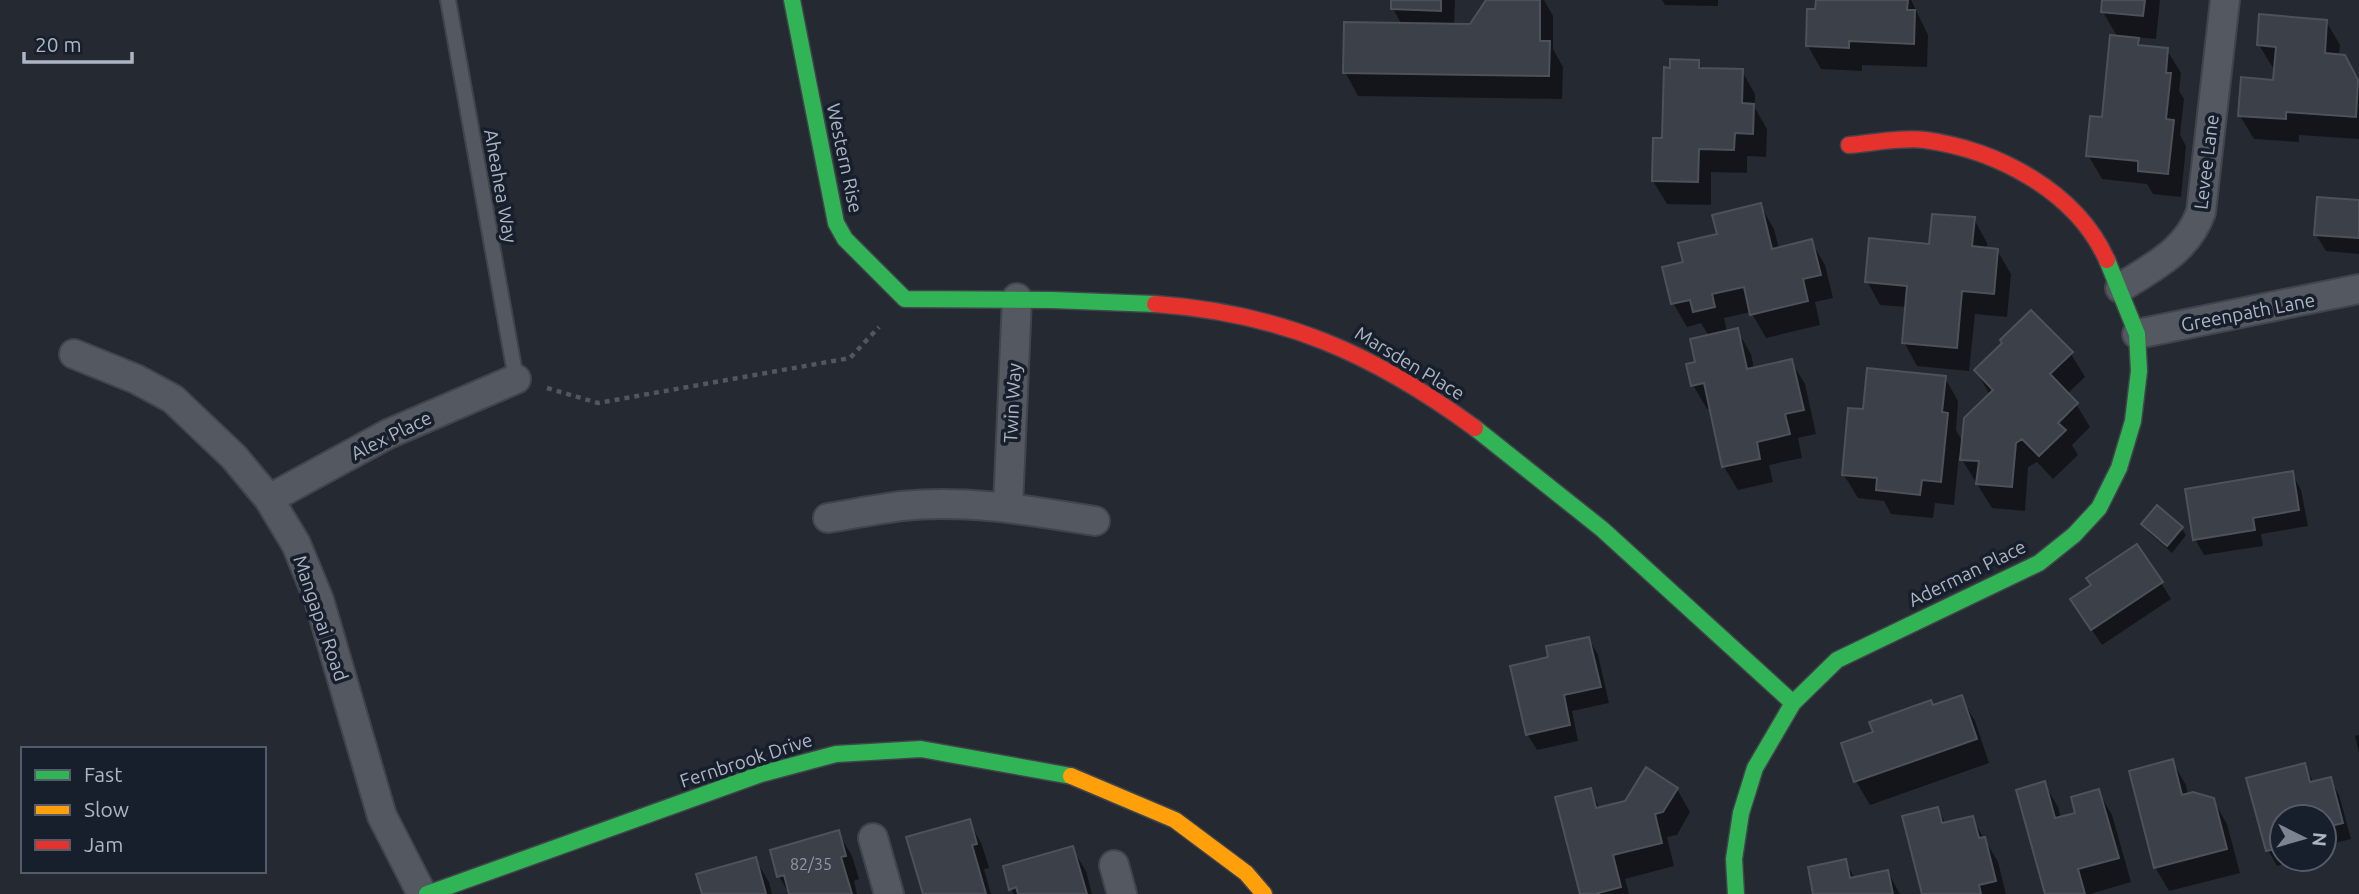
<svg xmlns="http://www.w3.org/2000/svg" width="2359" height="894" font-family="Ubuntu,sans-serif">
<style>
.shadow{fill:#0007}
.building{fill:#3c4049;stroke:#4c515a;stroke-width:2}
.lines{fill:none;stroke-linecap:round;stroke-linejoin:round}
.lane-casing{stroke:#41444b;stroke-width:18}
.street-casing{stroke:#41444b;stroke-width:32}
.fast-casing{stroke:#41444b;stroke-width:19}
.slow-casing{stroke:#41444b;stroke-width:19}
.jam-casing{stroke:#41444b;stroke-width:19}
.path{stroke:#52575e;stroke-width:4.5;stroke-dasharray:5 5;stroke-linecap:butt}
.lane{stroke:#545860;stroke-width:14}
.street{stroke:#545860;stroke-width:28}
.fast{stroke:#30b455;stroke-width:16}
.slow{stroke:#ff9f0a;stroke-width:16}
.jam{stroke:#e5322d;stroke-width:16}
.labels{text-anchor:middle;stroke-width:7;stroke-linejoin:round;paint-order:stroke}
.number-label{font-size:16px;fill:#9198a6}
.street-label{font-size:19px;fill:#adb5c5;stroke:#181f2c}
</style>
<rect width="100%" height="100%" fill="#252931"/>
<!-- shadow -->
<path class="shadow" d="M1393 0H1455L1454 26H1471L1489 0H1544L1553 16V49L1563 67 1562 99 1358 96 1345 72 1402 25 1393 9Z
M1662 0H1718V6L1665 5Z
M1817 0H1911L1928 35 1927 67 1862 65V71L1821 69 1808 46Z
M2104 0H2160L2156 39 2136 37 2142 47 2167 50 2181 73 2179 91 2184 99 2180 135 2186 146 2181 197 2153 194 2147 184 2102 179 2088 155 2103 119 2118 38 2103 12Z
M2326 21 2340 45 2339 56H2344L2359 82V139L2299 135V142L2254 139 2240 116 2275 81 2276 69 2273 68 2259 45Z
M1698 62 1703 70 1742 71 1755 94V108L1767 129 1766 157 1747 156V173L1711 172V205L1667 204 1653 181 1664 140Z
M2359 202V254L2326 251 2316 235Z
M1760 205 1774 229 1779 249 1811 241 1825 265 1833 298 1815 302 1820 325 1766 338 1751 312 1724 318 1727 332 1737 330 1751 354 1754 369 1791 361 1805 384 1816 434 1798 438 1802 458 1769 465 1773 482 1738 490 1724 467 1711 408 1707 409 1693 385 1697 363 1709 336 1701 323 1687 327 1673 303 1685 263Z
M1974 219 1987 243V249L1997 250 2011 274 2007 317 1975 314 1969 371 1917 366 1904 342 1907 307 1880 305 1867 281Z
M2071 354 2085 377 2067 394 2076 404 2090 427 2072 445 2078 455 2053 479 2037 462 2028 467 2025 511 1992 508 1959 455 1954 505 1935 503 1933 518 1891 514 1884 501 1858 498 1844 475 1865 411 1945 378 1958 401 1956 430 1963 443 1990 395 1976 371Z
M2292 473 2301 490 2308 526 2261 534 2263 546 2204 555 2195 539Z
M2143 524 2181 528 2186 535 2172 553 2148 532Z
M2161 583 2171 599 2102 645 2082 616Z
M1589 639 1598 655 1609 703 1572 711 1578 741 1537 750 1527 734 1550 658Z
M1961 697 1975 721 1989 763 1870 805 1856 781 1876 733 1933 707Z
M2359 735V753L2355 736Z
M2172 761 2186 785 2188 795 2213 800 2227 824 2240 873 2169 891 2155 867Z
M2304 765 2314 783 2330 779 2339 795 2351 839 2331 844 2333 849 2324 851V817H2282V845L2269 848V852L2282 848V859H2305L2277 866 2268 850Z
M2044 783 2058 807 2061 819 2078 814 2098 791 2112 815 2131 882 2090 894H2047Z
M1677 789 1690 812 1677 835 1667 837 1674 866 1625 879 1629 894H1581L1590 790 1600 809Z
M1937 809 1946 824 1972 818 1998 862 2006 894H1924Z
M969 821 982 845 989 868 984 869 991 894H924Z
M838 832 852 856 859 879 854 881 857 894H789L779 876Z
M1072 848 1086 871 1092 894H1014L1011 889Z
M755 859 769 882 772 894H704Z
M1845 861 1855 879 1888 872 1900 894H1815Z"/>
<!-- building -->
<path class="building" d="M1391 0H1441V11L1391 9Z
M1486 0H1540V41H1550L1549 76 1343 73 1344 22 1470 24Z
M1816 0H1908L1907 10H1915L1914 44 1849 41V48L1806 46 1807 9H1815Z
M2102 0H2145L2143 16 2101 12Z
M2259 14 2327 20 2325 53 2345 55 2358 80 2356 117 2286 112V119L2238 116 2241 77 2273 80 2276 47 2257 45Z
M2110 35 2139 38 2138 45 2168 48 2166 73H2171L2166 119 2174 120 2168 174 2138 171V161L2086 156 2090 116 2102 117Z
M1670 59 1699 60V68L1743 69 1742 103 1754 104 1753 134 1735 133 1734 150 1699 149 1698 182 1652 181 1653 138H1662L1664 67 1670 68Z
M2317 197 2359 200V238L2314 235Z
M1761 203 1772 249 1812 239 1821 275 1803 279 1808 301 1750 315 1744 287 1712 294 1715 307 1693 312 1690 300 1671 304 1662 267 1683 262 1678 243 1717 234 1712 215Z
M1932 214 1975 217 1972 246 1998 249 1994 294 1962 291 1957 348 1902 343 1907 286 1865 282 1869 238 1929 244Z
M2031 310 2073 352 2050 374 2078 403 2058 423 2066 430 2039 456 2022 439 2016 443 2012 487 1976 484 1979 461 1960 460 1964 418 1993 390 1974 370 2002 343 2000 340Z
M1738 328 1747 369 1792 359 1804 410 1785 414 1790 434 1757 442 1760 459 1722 467 1704 383 1691 386 1686 364 1695 362 1690 339Z
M1867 368 1946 376 1942 412 1948 413 1941 482 1922 480 1920 495 1876 490 1877 478 1842 475 1848 408 1863 409Z
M2293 471 2299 510 2253 518 2255 530 2193 540 2185 489Z
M2157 505 2183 527 2167 546 2141 524Z
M2137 544 2163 582 2091 630 2070 599 2091 585 2086 578Z
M1589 637 1601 687 1564 695 1570 725 1526 735 1510 666 1548 657 1546 646Z
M1962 695 1977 739 1854 782 1841 743 1873 732 1869 722 1931 700 1933 705Z
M2173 759 2182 795 2193 792 2214 798 2227 849 2154 868 2129 771Z
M2305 763 2310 782 2331 777 2343 823 2324 828V817H2282V847L2266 851 2246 778Z
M1646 767 1678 788 1663 812 1655 814 1662 843 1613 855 1621 887 1595 894H1580L1555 797 1591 788 1596 808 1625 801Z
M2045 781 2055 818 2075 813 2071 797 2099 789 2119 858 2078 869 2085 894H2045L2016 790Z
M1938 807 1942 823 1973 816 1979 838 1985 837 1996 881 1979 885 1981 894H1922L1902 816Z
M970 819 977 844 972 845 986 894H923L906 837Z
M839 830 846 856 841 857 852 894H789L784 875 777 877 770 850Z
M1073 846 1087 894H1018L1016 887 1009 890 1003 866Z
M756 857 766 894H702L696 874Z
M1846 859 1850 878 1888 870 1893 894H1813L1808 867Z"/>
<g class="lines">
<!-- lane casing -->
<g class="lane-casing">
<path id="lane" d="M448 0 516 379"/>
</g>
<!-- street casing -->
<g class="street-casing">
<path id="street" d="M2120 288C2154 266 2187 251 2201 212L2225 0
M2137 334 2359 289
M74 354 136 379 173 399 234 457 269 499 296 544 319 600 382 816 422 894
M269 499 388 434 516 379
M1008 507 1017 298
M828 518C853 514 878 509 902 506 967 499 1032 511 1095 521
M873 838 889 894
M1114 865 1122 894"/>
</g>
<!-- fast casing -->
<g class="fast-casing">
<path id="fast" d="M792 0 836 223 845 239 905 299 1052 300 1155 304
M1475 428 1602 529 1793 703
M427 894 761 774 836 754 921 749 1071 776
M1736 894 1734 859 1741 813 1755 768 1793 703 1837 660 2039 563 2074 535 2099 508 2119 468 2133 421 2139 371 2137 334 2107 260"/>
</g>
<!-- slow casing -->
<g class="slow-casing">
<path id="slow" d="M1071 776 1175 820 1246 873 1264 894"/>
</g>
<!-- jam casing -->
<g class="jam-casing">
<path id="jam" d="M1849 145C1872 143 1903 137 1925 140 1997 150 2076 191 2107 260
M1155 304C1282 313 1374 354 1475 428"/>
</g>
<!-- path -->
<path class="path" d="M547 388 598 403 850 358 879 327"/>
<!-- lane -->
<use href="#lane" class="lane"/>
<!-- street -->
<use href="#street" class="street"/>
<!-- fast -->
<use href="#fast" class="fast"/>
<!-- slow -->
<use href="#slow" class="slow"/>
<!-- jam -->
<use href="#jam" class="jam"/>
</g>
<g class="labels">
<!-- number labels -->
<g class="number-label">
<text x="811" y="870">82/35</text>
</g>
<!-- street labels -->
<g class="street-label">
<text transform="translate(845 158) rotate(78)" y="7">Western Rise</text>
<text transform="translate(2206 162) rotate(-83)" y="7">Levee Lane</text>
<text transform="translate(501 186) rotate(80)" y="7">Aheahea Way</text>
<text transform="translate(2248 312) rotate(-11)" y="7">Greenpath Lane</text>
<text transform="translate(1410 363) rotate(31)" y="7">Marsden Place</text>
<text transform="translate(1012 403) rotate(-87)" y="7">Twin Way</text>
<text transform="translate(391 435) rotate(-26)" y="7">Alex Place</text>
<text transform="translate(1967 573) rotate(-26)" y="7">Aderman Place</text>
<text transform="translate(321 618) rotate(71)" y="7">Mangapai Road</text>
<text transform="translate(746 760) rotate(-18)" y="7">Fernbrook Drive</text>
</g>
</g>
<!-- legend -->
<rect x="21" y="747" width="245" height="126" fill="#181f2c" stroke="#545b69" stroke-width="2"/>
<rect x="35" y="770" width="35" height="10" fill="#30b455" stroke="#545b69" stroke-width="2"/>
<text x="84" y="782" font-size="21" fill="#adb5c5">Fast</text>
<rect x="35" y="805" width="35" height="10" fill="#ff9f0a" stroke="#545b69" stroke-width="2"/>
<text x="84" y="817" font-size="21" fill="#adb5c5">Slow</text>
<rect x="35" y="840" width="35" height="10" fill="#e5322d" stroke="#545b69" stroke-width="2"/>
<text x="84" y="852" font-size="21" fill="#adb5c5">Jam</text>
<!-- north arrow -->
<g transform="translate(2303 838) rotate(95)"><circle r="33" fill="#181f2c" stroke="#545b69" stroke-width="2"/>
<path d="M0-5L12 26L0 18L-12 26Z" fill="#7d8491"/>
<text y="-10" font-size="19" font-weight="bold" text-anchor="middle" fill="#adb5c5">N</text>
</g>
<!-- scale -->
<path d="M24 52v10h108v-10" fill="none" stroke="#adb5c5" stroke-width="3.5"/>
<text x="35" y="52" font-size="21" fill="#adb5c5" stroke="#181f2c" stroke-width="5" paint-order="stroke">20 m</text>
</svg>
